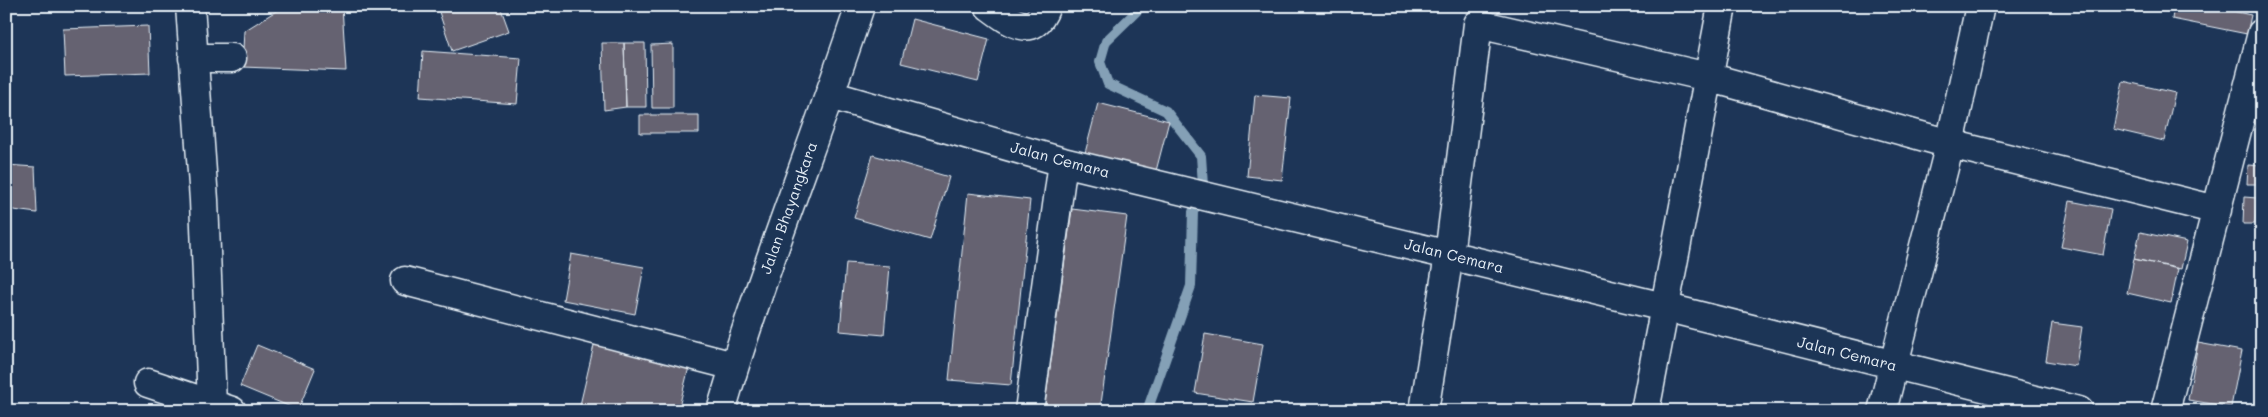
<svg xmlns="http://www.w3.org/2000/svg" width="2268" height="417" font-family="Mali,sans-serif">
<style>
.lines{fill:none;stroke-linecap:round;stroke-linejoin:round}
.stream{stroke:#84a0b6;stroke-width:10}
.building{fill:#656271;stroke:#e8f1f8}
.minor-casing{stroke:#e8f1f8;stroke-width:31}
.minor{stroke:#1d3557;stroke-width:28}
.labels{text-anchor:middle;stroke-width:5;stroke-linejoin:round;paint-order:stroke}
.street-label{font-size:15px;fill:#e8f1f8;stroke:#1d3557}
</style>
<rect width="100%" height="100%" fill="#1d3557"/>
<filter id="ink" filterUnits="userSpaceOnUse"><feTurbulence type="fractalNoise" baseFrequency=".02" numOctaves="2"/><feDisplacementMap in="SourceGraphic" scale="10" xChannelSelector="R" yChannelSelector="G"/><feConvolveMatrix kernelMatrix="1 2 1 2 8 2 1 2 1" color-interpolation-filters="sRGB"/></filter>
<g filter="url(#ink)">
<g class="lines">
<!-- stream -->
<path class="stream" d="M1142 6 1106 41 1100 62 1108 84 1166 111 1201 156 1203 185 1193 212 1191 286 1147 411"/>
</g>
<!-- building -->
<path class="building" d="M284 6H342L346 71 242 67 244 31Z
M437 6H500L509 31 452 51Z
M1431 6H1449L1448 10Z
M2174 6H2209L2251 15 2247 34 2172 19Z
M912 19 989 39 978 82 901 63Z
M148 26 150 73 65 76 63 29Z
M602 43H624L626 107 604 110Z
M624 43H645L646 107H626Z
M673 44V108H652L651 45Z
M423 51 521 58 517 104 420 97Z
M2123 81 2175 93 2164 141 2113 129Z
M1255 95 1291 98 1282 180 1247 176Z
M1098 103 1169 121 1156 171 1085 153Z
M640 115H699V133H640Z
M873 155 949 177 930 240 854 218Z
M6 165 35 167 37 213 6 209Z
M2248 165 2262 166V184H2247Z
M968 193 1030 200 1011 385 949 380Z
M2244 197 2257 198 2255 224H2243Z
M2070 201 2111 209 2103 255 2061 247Z
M2260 204H2262V227H2260Z
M1072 209 1127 216 1100 411H1044Z
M2140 232 2187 242 2181 269 2134 259Z
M571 254 644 267 635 314 563 300Z
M2134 259 2178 269 2171 303 2127 293Z
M846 263 890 266 884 335 840 331Z
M2052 323 2082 327 2076 366 2046 361Z
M1205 334 1263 344 1253 402 1195 393Z
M595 341 690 363 678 411H602L580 405Z
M2198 343 2242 351 2231 407 2188 400Z
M257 345 315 369 298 410 240 386Z
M450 405 477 411H449Z"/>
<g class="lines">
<!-- minor casing -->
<g class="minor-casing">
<path id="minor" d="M190 6 204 200 212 405
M989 6C1009 21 1034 41 1046 6
M193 58H232
M830 95 1063 162 1664 307 2079 411
M405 281 734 366
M148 383 232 411
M721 411C761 274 815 142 860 6
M1029 411 1063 162
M1424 411 1449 255 1478 24 1708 77 1950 144 2217 210
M1645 411 1722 6
M1882 411 1950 144 1980 6
M2165 411 2262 33"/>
</g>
<!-- minor -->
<use href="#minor" class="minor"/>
</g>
</g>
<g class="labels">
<!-- street labels -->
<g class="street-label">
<text transform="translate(1060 160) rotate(15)" y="5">Jalan Cemara</text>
<text transform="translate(789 208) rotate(-70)" y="5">Jalan Bhayangkara</text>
<text transform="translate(1454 256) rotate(14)" y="5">Jalan Cemara</text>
<text transform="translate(1847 354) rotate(14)" y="5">Jalan Cemara</text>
</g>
</g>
<!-- margin -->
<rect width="2268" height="417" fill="none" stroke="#1d3557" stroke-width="25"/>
<rect x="12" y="12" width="2243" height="392" fill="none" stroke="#e8f1f8" stroke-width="2" filter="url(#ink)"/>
</svg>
